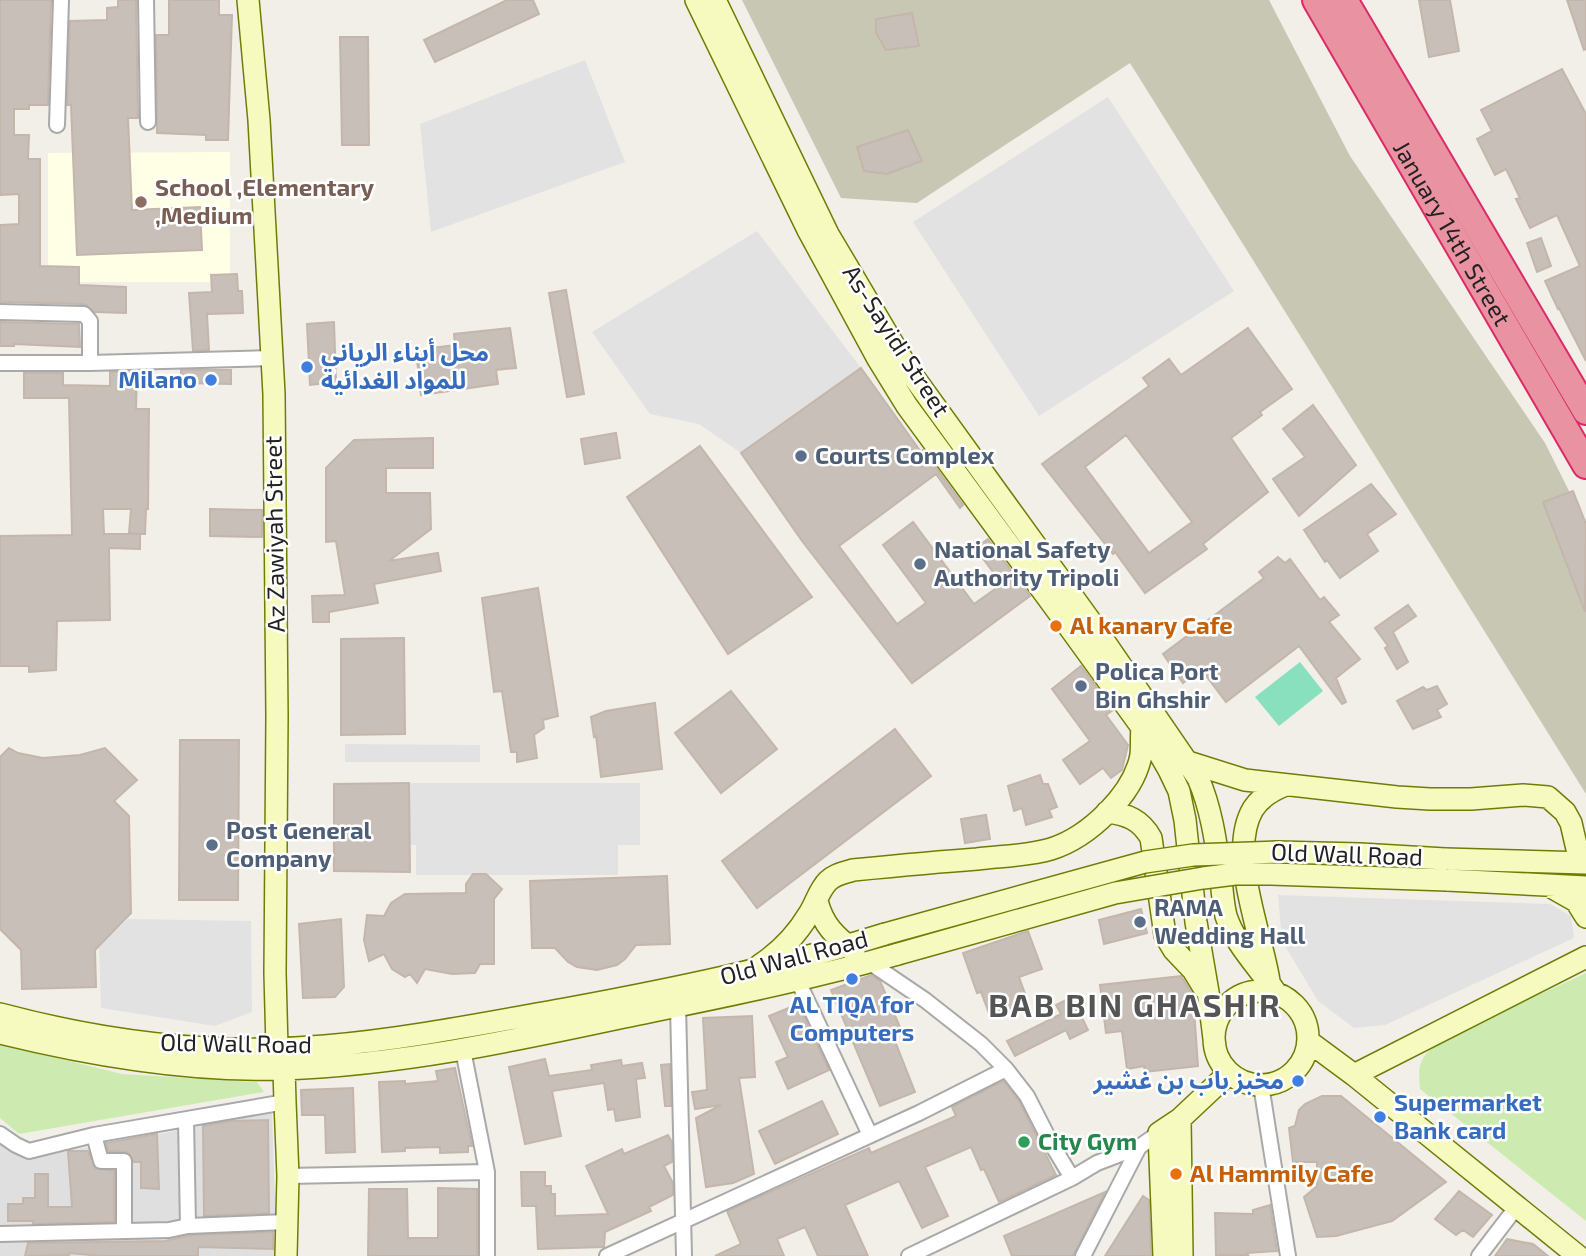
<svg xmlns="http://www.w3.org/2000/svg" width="1586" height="1256" font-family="'Exo 2','Noto Sans Arabic',sans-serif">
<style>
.residential{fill:#e0dfdf}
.education{fill:#ffffe5}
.construction{fill:#c7c7b4}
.grass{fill:#cdebb0}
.pitch{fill:#88e0be}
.parking{fill:#e2e2e2}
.building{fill:#c7bfb8;stroke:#c4b6ab;stroke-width:2;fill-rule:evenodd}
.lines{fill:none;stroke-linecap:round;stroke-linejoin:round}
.street-casing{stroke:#a9a9a9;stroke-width:18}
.secondary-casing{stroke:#707d05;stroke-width:24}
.highway-casing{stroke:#dc2a67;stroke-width:30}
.street{stroke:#fff;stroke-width:14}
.secondary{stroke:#f7fabf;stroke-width:21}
.highway{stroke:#e892a2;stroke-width:26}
.secondary-bridge-casing{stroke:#707d05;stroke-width:24;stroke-linecap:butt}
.secondary-bridge{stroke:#f7fabf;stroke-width:21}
.education-dot{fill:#8d6e63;stroke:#fff;stroke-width:2.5}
.shop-dot{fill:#3f7fe0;stroke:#fff;stroke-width:2.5}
.service-dot{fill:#5c6f8a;stroke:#fff;stroke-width:2.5}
.food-dot{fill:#e8710a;stroke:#fff;stroke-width:2.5}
.leisure-dot{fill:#2e9e5b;stroke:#fff;stroke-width:2.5}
.labels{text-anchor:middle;stroke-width:5;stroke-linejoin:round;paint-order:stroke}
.education-label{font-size:24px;font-weight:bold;fill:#785e54;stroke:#fff;text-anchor:start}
.street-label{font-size:24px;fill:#222;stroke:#fff}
.shop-label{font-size:24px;font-weight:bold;fill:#366cbe;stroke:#fff;text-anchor:start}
.service-label{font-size:24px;font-weight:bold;fill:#4e5e75;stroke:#fff;text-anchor:start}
.food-label{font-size:24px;font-weight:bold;fill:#c56008;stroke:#fff;text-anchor:start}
.leisure-label{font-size:24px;font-weight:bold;fill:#27864d;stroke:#fff;text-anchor:start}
.district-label{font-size:32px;font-weight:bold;letter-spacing:2px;fill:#555;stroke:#fff}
</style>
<rect width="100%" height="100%" fill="#f2efe9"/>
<!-- residential -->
<path class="residential" d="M272 1113 277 1256H0V1134L29 1158Z"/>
<!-- education -->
<path class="education" d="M230 152V282H48V153Z"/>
<!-- construction -->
<path class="construction" d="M742 0H1269L1350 156 1545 443 1586 525V794L1130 63 917 203 841 198Z"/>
<!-- grass -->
<path class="grass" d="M1586 973V1221L1420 1089C1417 1061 1421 1056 1443 1039Z
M0 1044 122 1074 257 1082 264 1092 19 1134 0 1118Z"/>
<!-- pitch -->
<path class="pitch" d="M1300 662 1323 691 1279 726 1255 697Z"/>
<!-- parking -->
<path class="parking" d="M585 60 625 162 431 232 420 124Z
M1108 97 1234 291 1039 416 913 222Z
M757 231 861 368 741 453 699 424 650 414 592 332Z
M345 744 480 745V762H345Z
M409 783H640V845H618V875H416V845H409Z
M1278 895 1550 904 1571 916 1574 938 1385 1025 1354 1028 1318 1001 1282 941Z
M128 919 251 921 252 1012 215 1026 101 1008 99 947Z"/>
<!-- building -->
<path class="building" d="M0 0H51L48 105H29V109H14V135H29L28 159H40V266L79 267V285L126 287V313L95 312 84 304 0 302V225L19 224V194L0 195Z
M118 0H136L138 118H128L132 210 200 207 202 250 77 255 71 105H67L70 21 107 20V8L118 7Z
M169 0H219V15H232L228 140H206V135L157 133 156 35H169Z
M507 0H533L539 14 435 62 424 40Z
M1419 0H1450L1459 51 1429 57Z
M1567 0H1586V49L1584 50Z
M912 13 919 46 886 50 876 33V19Z
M340 37H368L369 145H342Z
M1562 69 1586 114V361L1559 308 1558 309 1545 281 1580 266 1557 215 1530 228 1516 199 1520 198 1506 169 1495 175 1477 139 1492 131 1481 110Z
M908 130 922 161 887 174 864 171 857 147Z
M1541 238 1551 266 1537 272 1527 243Z
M237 274 238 291H242L243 313 207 314 209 350 193 351 189 293 212 292 211 275Z
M566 290 584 394 567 397 549 293Z
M0 322 79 324 80 347 14 344V346H0Z
M334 322 336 382 310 385 307 324Z
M510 328 516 368 496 370 498 384 421 395 416 350 455 345 454 334Z
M1248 328 1292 389 1260 412 1262 415 1231 438 1268 492 1203 544 1207 549 1145 593 1115 552 1113 554 1042 464 1149 386 1143 378 1169 359 1181 375ZM1126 435 1192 522 1149 553 1085 467Z
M861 368 921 452 923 450 963 505 960 508 936 474 839 546 897 624 926 603 883 545 913 522 974 604 1002 584 975 548 988 539 1030 596 912 683 802 541 741 453Z
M181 370H231V384L181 383Z
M137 371 136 409H149L148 509H146L145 534 129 533 131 509H103L104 534H140V549L109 548 110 620 57 621 56 670 29 672V666H0V536L72 535 69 398H24V373H63V385L110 386V372Z
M1313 405 1356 465 1299 516 1273 479 1305 457 1283 429Z
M616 433 620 458 585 464 581 439Z
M433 438V468H386V493H430L431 529 389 561 438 553 441 571 374 584 378 603 329 612V622H313L312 596 345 595 336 541 326 542V468L354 440Z
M700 446 812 597 728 654 627 497Z
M1371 484 1396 514 1367 534 1378 551 1340 578 1327 560 1325 562 1304 530Z
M1573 491 1586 524 1585 612 1543 502Z
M210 509 262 510V537L210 536Z
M1278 557 1285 563 1290 559 1320 600 1324 597 1339 615 1329 622 1360 659 1336 678 1346 702 1342 704 1299 646 1226 702 1201 669 1183 683 1163 654 1264 578 1259 572Z
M538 588 558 716 543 720 544 728 534 735 537 758 517 762V752H511L502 691 494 692 482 598Z
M1408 605 1416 616 1393 632 1408 662 1397 669 1385 648 1388 646 1375 628Z
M404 638 405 734 341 735V639Z
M1081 666 1113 710 1106 715 1128 745 1122 770 1111 778 1103 768 1080 784 1063 760 1090 741 1052 689Z
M1437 686 1447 704 1437 710 1441 717 1413 729 1397 701 1423 687 1427 690Z
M731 691 777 749 721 793 675 733Z
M655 703 662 769 601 777 596 736 594 737 591 717 606 711Z
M895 729 931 776 757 908 722 861Z
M180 740H239L238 900H179Z
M9 748 18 753 43 758 80 755 105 748 137 780 114 801 129 816 131 913 95 950 96 987 22 989 21 950 0 929V757Z
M1040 775 1043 784H1048L1057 807 1049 810 1052 817 1026 825 1022 808 1014 811 1008 786Z
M409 783 410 872 334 871V784Z
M986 815 990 839 965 843 961 819Z
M473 874H486L502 889 494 899V964H480L475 973 452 974 425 969 417 983 410 974 405 977 392 969 384 954 369 961 364 940 367 915 384 916 391 903 405 894 466 893V884Z
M667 876 670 944 636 945 625 959 617 965 597 970 577 967 568 962 555 948H532L530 881Z
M1141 909 1147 933 1104 944 1099 920Z
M341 919 344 987 335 997 303 998 299 924Z
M1028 931 1042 969 1019 977 1028 1002 990 1016 981 992 977 993 963 953Z
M871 975 880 981 900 1027 891 1031 915 1092 880 1106 831 990Z
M1181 976 1193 995 1198 1066 1145 1072 1144 1066 1127 1069 1122 1031 1106 1033 1100 985Z
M1072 997 1088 1030 1070 1039 1066 1030 1015 1056 1007 1041 1061 1014 1056 1005Z
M798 1004 829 1070 788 1089 776 1062 788 1057 769 1016Z
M752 1016 755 1077 739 1078 754 1174 733 1183 706 1187 696 1118 721 1105 695 1109 692 1092 707 1090 703 1018Z
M545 1059 549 1076 592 1070 591 1065 621 1060 622 1066 642 1063 645 1078 636 1079 640 1117 616 1121 614 1109 608 1110 604 1083 552 1091 561 1136 525 1144 509 1067Z
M670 1064 671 1106H665L661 1065Z
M455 1068 472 1146H468V1152L440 1153V1147L405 1148V1151L382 1152 379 1082 405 1081V1084L438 1081 436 1071Z
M1003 1081 1019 1101 1056 1175 999 1202 984 1169 981 1170 971 1147 925 1167 948 1216 922 1228 899 1181 845 1205 868 1256H818L805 1227 777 1239 784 1256H715L741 1244 727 1211 869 1148 871 1153 956 1116 952 1107Z
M353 1088 355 1152 326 1153 325 1115H302L301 1090Z
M1322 1096H1341L1446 1182 1392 1221 1336 1236 1317 1237 1304 1197 1317 1186V1162H1293L1289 1128 1295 1126 1299 1110 1305 1104Z
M822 1101 838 1134 775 1164 759 1131Z
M268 1120 269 1213 204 1216 203 1126 232 1121Z
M157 1134 159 1189 141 1188V1162H134L128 1152 108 1151 106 1143Z
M668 1135 672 1142V1162L664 1166 673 1183V1195L649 1207 651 1211 605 1232 604 1247 538 1249 536 1206H522L521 1172H545V1186H551V1194H555V1216L608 1214 586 1166 622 1149 624 1154Z
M68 1151H88L95 1168 114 1171V1222L33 1224V1221H8V1204H23V1198H35V1174H48V1207H72Z
M438 1188 477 1189V1256H368L369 1189H407L408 1238H438Z
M1459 1191 1492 1215 1473 1237 1463 1230 1456 1235 1435 1219Z
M1105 1192 1073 1256H1012L1004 1236Z
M1143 1196 1149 1200 1151 1256H1105Z
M1270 1205 1277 1251 1247 1253 1248 1255H1216L1215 1213 1253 1214V1210Z
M273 1232V1249L198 1247V1256H102L69 1253V1255L25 1256 28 1243 165 1241 192 1235Z
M1507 1239 1533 1244 1548 1256H1495Z"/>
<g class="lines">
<!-- street casing -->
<g class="street-casing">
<path id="street" d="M146 0 148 122
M57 125 61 0
M0 312 84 314 90 321V363
M0 363H90L273 358
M869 962 925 1000 981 1044 1006 1069 1027 1096 1051 1143 1072 1178
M798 981 870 1135
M676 999 678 1006 684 1256
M463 1050 487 1172
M1261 1085 1288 1256
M186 1120 188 1226
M0 1134 16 1145 29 1151 94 1135 285 1102
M94 1135 101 1161H124V1229
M288 1176 487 1172V1256
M0 1234 169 1230 188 1226 287 1222
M607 1256 919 1113 1006 1069
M909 1256 1072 1178 1097 1163 1139 1147 1159 1133
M1083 1256 1139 1147
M1479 1256 1518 1205"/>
</g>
<!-- secondary casing -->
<g class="secondary-casing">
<path id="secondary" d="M248 0 259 120 274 394 277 716 275 973 277 1048 284 1069 285 1102 288 1176 286 1256
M696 0 808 230 878 359 907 406 1056 609 1154 744 1169 770 1179 791 1185 820 1196 922 1209 998 1215 1047
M715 0 828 234 908 369 1091 622 1198 778C1212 810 1216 844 1221 878 1222 890 1223 904 1226 916 1236 946 1259 967 1276 993
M1188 762 1245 780 1397 797 1430 799H1471L1523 795 1548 797 1565 812 1571 823 1580 862
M1107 812C1127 814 1141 820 1151 838L1165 935 1174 950 1193 970 1204 988
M1445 859 1586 863
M1447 880 1586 887
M1553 888 1576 901 1586 917
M817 901C823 925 835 936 854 951
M760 965C780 952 797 934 809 914 816 903 819 890 828 881 835 874 844 873 853 870 894 866 936 862 977 859 1001 856 1028 856 1051 849 1089 837 1134 794 1141 755 1142 746 1141 737 1142 728
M1269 981C1262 934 1227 853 1253 809 1260 798 1271 791 1283 786
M1214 1038a47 47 0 1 1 94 0a47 47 0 1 1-94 0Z
M0 1014C105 1042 216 1056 325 1046 406 1039 486 1023 565 1009 673 989 780 967 885 934
M0 1033C89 1055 192 1072 284 1069 399 1065 512 1041 624 1017 716 998 808 980 898 954
M1308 1041 1354 1075 1578 1256
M1354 1075 1586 957
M1180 1119 1182 1256
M1164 1256 1159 1133 1180 1119 1229 1073"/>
</g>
<!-- highway casing -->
<g class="highway-casing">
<g id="highway">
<path id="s1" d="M1316 0 1586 465"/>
<path d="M1344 0 1586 411"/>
</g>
</g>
<!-- street -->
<use href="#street" class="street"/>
<!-- secondary -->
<use href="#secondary" class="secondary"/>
<!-- highway -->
<use href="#highway" class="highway"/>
<!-- secondary-bridge casing -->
<g class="secondary-bridge-casing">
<path id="secondary-bridge" d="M885 934 1145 862 1193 855 1277 852 1360 854 1445 859
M898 954 1115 893 1203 878 1235 874H1271L1447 880"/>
</g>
<!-- secondary-bridge -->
<use href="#secondary-bridge" class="secondary-bridge"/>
</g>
<!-- markers -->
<circle class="education-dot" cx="141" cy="202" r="7"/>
<g class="shop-dot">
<circle cx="307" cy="367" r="7"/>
<circle cx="211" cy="380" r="7"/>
<circle cx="852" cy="979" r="7"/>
<circle cx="1298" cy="1081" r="7"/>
<circle cx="1380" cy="1117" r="7"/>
</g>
<g class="service-dot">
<circle cx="801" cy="456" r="7"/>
<circle cx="920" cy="564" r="7"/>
<circle cx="1081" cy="686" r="7"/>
<circle cx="212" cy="845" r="7"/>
<circle cx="1140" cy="922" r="7"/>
</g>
<g class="food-dot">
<circle cx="1056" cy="626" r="7"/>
<circle cx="1176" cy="1174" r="7"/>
</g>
<circle class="leisure-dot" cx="1024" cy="1142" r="7"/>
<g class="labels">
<!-- education labels -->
<g class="education-label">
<text x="155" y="196">School ,Elementary<tspan x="155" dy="28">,Medium</tspan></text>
</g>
<!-- street labels -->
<g class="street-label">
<text dy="8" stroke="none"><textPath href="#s1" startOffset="270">January 14th Street</textPath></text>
<text transform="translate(896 341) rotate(57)" y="8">As-Sayidi Street</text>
<text transform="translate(275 534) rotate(-91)" y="8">Az Zawiyah Street</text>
<text transform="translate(1347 855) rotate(2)" y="8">Old Wall Road</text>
<text transform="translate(794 958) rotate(-15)" y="8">Old Wall Road</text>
<text transform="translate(236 1044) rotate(1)" y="8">Old Wall Road</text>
</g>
<!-- shop labels -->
<g class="shop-label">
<text x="321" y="361">محل أبناء الرياني<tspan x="321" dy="28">للمواد الغدائية</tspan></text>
<text x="197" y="388" text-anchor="end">Milano</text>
<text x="852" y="1013" text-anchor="middle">AL TIQA for<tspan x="852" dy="28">Computers</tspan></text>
<text x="1284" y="1089" text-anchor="end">مخبز باب بن غشير</text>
<text x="1394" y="1111">Supermarket<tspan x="1394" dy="28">Bank card</tspan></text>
</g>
<!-- service labels -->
<g class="service-label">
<text x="815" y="464">Courts Complex</text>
<text x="934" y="558">National Safety<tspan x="934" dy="28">Authority Tripoli</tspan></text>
<text x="1095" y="680">Polica Port<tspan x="1095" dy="28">Bin Ghshir</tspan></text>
<text x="226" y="839">Post General<tspan x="226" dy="28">Company</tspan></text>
<text x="1154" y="916">RAMA<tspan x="1154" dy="28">Wedding Hall</tspan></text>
</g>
<!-- food labels -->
<g class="food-label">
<text x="1070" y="634">Al kanary Cafe</text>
<text x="1190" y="1182">Al Hammily Cafe</text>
</g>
<!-- leisure labels -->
<g class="leisure-label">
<text x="1038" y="1150">City Gym</text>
</g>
<!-- district labels -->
<g class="district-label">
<text x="1135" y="1017">BAB BIN GHASHIR</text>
</g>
</g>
</svg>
